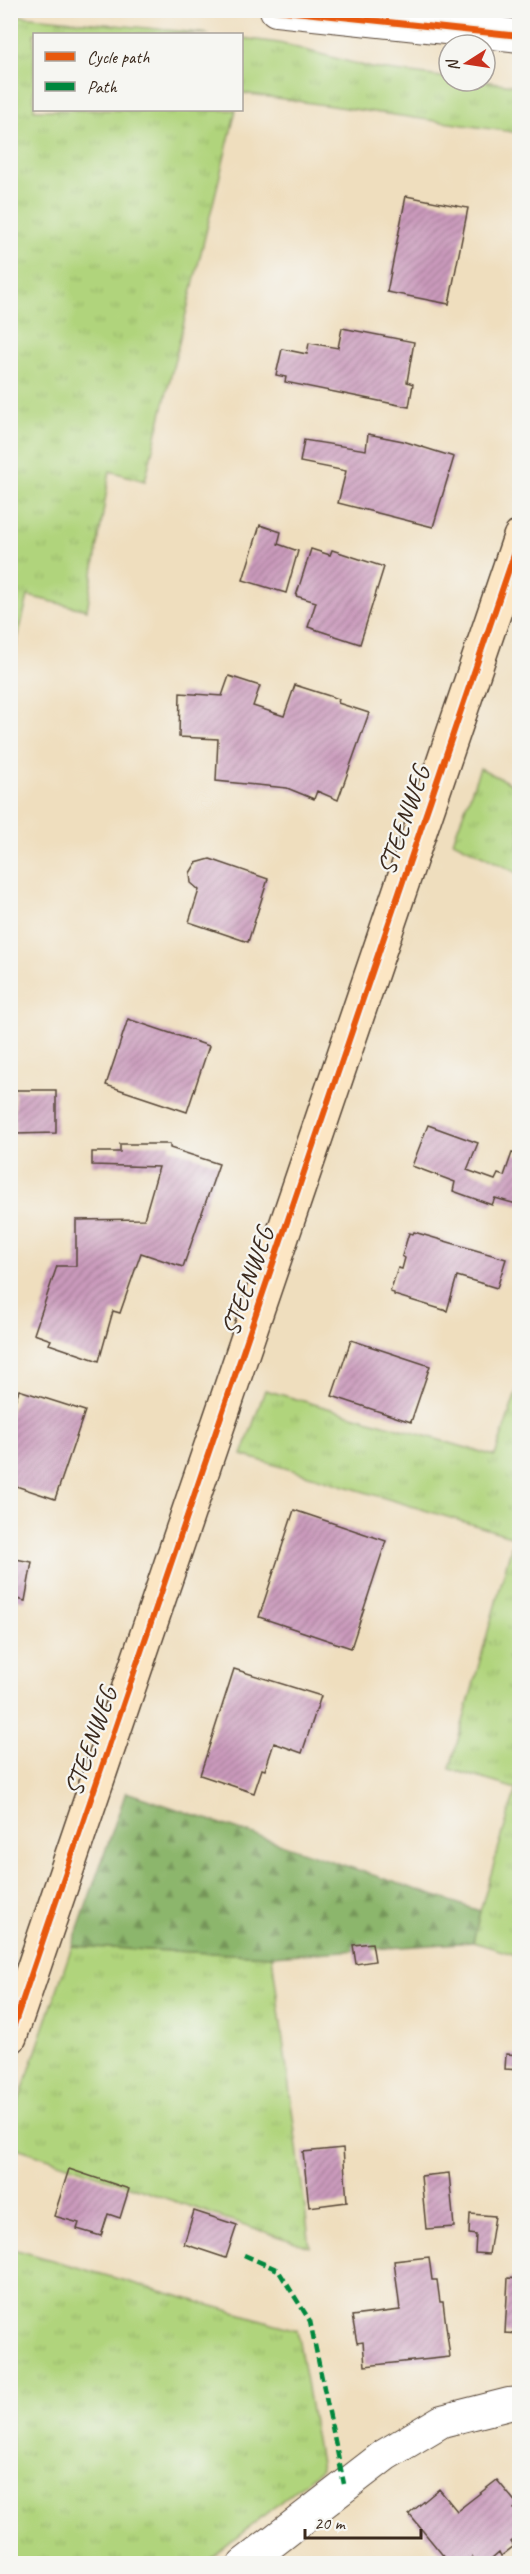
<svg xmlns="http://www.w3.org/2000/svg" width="530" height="2574" font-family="Caveat,sans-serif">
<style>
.grass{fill:url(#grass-tufts);stroke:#767f4d;stroke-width:1.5}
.forest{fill:url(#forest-firs);stroke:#647045;stroke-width:1.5}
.building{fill:url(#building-hatch)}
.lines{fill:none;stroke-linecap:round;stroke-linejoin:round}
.street-casing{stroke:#564536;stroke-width:34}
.secondary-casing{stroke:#564536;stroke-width:36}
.street{stroke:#fff;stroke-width:32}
.secondary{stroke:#fce6c4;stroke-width:33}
.quiet{stroke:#00873e;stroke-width:4.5;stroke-dasharray:9 4.5;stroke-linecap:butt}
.cycleway-casing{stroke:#f6f6f2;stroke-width:10}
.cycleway{stroke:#e8590c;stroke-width:6}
.labels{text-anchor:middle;stroke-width:4.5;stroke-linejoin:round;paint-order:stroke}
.street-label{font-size:26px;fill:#3b2a1e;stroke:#f6f6f2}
</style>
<defs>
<pattern id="grass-tufts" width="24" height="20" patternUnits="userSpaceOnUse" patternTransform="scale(1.5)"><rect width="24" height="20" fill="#b0d47c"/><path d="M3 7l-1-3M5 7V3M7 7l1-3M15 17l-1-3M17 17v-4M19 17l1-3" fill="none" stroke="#98b66b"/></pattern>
<pattern id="forest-firs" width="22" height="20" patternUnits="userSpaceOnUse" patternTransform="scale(1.5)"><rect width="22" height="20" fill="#8cb66c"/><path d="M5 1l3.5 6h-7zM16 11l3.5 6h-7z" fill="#749458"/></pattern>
<pattern id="building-hatch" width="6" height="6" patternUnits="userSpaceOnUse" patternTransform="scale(1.5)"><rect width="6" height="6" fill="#ca9abc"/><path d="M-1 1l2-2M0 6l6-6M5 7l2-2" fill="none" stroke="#a57e98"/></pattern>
</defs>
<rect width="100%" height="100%" fill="#f6f6f2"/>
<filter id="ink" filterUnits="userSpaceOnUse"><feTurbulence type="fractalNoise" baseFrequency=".0167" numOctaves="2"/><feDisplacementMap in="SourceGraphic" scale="12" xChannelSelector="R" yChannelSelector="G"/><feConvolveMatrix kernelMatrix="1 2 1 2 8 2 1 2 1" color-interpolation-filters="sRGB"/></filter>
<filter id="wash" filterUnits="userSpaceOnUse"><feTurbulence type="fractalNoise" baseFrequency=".008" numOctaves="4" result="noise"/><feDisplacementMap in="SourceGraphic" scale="24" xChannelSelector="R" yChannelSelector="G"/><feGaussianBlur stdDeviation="1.35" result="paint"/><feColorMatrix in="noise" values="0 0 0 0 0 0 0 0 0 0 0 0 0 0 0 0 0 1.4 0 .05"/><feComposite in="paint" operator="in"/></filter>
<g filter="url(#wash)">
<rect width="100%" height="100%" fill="#efdebe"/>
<!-- grass -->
<path class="grass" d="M10 15 210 34H34V110H236L145 481 110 471 87 610 28 596 11 666Z
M242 38 279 43 372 68 449 78V81H483L519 86V133L242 93Z
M480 768 519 788V874L453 841Z
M519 1384V1956L473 1942 480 1911 516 1789 450 1769 514 1537 242 1455 265 1390 495 1456Z
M72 1946 272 1956 310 2247 11 2146V2124Z
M10 2248 297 2330 321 2469 205 2563H11Z"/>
<!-- forest -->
<path class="forest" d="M126 1792 480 1911 473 1942 272 1956 72 1946Z"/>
<g id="blocks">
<!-- building -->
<path class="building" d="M406 196 468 208 449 304 387 292Z
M342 328 414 342 407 382 413 384 409 407 285 382 286 377 276 375 282 349 307 354 309 343 338 348Z
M368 434 403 441 454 457 433 527 338 503 346 471 300 462 304 440 366 450Z
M260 525 281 532 278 544 298 551 286 593 243 580Z
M311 549 330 555 332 550 384 567 360 644 308 627 316 602 296 596Z
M229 676 260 686 253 706 284 716 295 685 339 699 338 703 369 713 338 800 317 791 314 799 287 788 216 781 218 739 179 737 180 693 222 696Z
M210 859 268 879 248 942 189 922 199 890 191 883 190 873 196 863Z
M128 1019 209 1046 187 1112 106 1085Z
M15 1090H56V1133L15 1134Z
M428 1125 478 1143 467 1170 495 1180 498 1174 504 1176 512 1153 520 1155V1205L495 1198 492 1205 453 1191 455 1182 412 1166Z
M120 1144H170V1148L219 1164 183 1267 141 1253 120 1313 113 1311 99 1361 49 1344 51 1340 34 1334 57 1266H76V1220L144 1219 159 1167 92 1165V1152H120Z
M414 1232 506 1259 497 1288 457 1276 447 1311 394 1295V1293L390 1292 398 1268 402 1269 405 1258 402 1256 409 1233 413 1234Z
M351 1340 430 1366 411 1422 332 1396Z
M19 1390 85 1411 55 1499 10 1484V1415Z
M294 1510 386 1541 351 1648 259 1617Z
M10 1558 32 1562 25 1601 17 1599 13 1624H10Z
M234 1669 321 1696 302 1753 274 1743 265 1770 262 1769 254 1793 200 1775Z
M372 1943 375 1961 356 1964 353 1945Z
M506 2054 520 2055V2070L505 2069Z
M343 2148 347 2202 309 2207 303 2152Z
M69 2169 129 2189 120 2218 108 2214 101 2236 77 2229 79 2223 54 2216Z
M449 2173 454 2227 426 2229 421 2176Z
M194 2211 237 2225 226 2258 184 2244Z
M470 2214 495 2216 489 2254 475 2253 476 2235 469 2234Z
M429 2257 432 2280H437L440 2302H443L450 2357 365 2366 363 2342 357 2343 352 2316 400 2310 394 2261Z
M508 2278 520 2279V2334L505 2333Z
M497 2480 518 2505 514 2509 520 2514V2535L511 2542 514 2546 501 2556 499 2552 485 2564H477L472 2557 464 2564H450L409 2514 439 2489 457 2511Z"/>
</g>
</g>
<g filter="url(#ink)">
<use href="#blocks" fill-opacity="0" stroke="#564536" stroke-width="1.5"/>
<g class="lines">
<!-- street casing -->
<g class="street-casing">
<path id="street" d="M276 10 520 36
M244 2564 385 2455 442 2421 509 2404 520 2403"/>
</g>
<!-- secondary casing -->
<g class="secondary-casing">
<path id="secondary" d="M10 2037 520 537"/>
</g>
<!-- street -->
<use href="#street" class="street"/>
<!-- secondary -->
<use href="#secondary" class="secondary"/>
<!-- quiet -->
<path class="quiet" d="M244 2255 278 2270 310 2321 344 2484"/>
<!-- cycleway casing -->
<g class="cycleway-casing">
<path id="cycleway" d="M276 10 520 36
M10 2037 520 537"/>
</g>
<!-- cycleway -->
<use href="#cycleway" class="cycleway"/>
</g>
</g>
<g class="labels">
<!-- street labels -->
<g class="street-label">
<text transform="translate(403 820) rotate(-71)" y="9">STEENWEG</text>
<text transform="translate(247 1281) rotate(-71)" y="9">STEENWEG</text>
<text transform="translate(90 1741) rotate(-71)" y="9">STEENWEG</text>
</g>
</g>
<!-- margin -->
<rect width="530" height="2574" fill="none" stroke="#f6f6f2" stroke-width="36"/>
<!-- legend -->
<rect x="33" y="33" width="210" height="78" fill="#f6f6f2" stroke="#aba49d" stroke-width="1.5"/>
<rect x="45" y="52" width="30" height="9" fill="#e8590c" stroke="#aba49d" stroke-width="1.5"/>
<text x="87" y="63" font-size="18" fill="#3b2a1e">Cycle path</text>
<rect x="45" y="82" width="30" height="9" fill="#00873e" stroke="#aba49d" stroke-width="1.5"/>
<text x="87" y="93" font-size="18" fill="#3b2a1e">Path</text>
<!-- north arrow -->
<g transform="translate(467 63) rotate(258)"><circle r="28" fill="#f6f6f2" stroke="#aba49d" stroke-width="1.5"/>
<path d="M0-4.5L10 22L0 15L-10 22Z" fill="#c8321e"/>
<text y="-9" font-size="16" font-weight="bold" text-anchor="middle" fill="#3b2a1e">N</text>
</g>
<!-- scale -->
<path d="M305 2529v9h116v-9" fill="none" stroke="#3b2a1e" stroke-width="3"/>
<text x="314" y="2529" font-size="18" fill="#3b2a1e" stroke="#f6f6f2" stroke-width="4.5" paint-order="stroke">20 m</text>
</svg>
